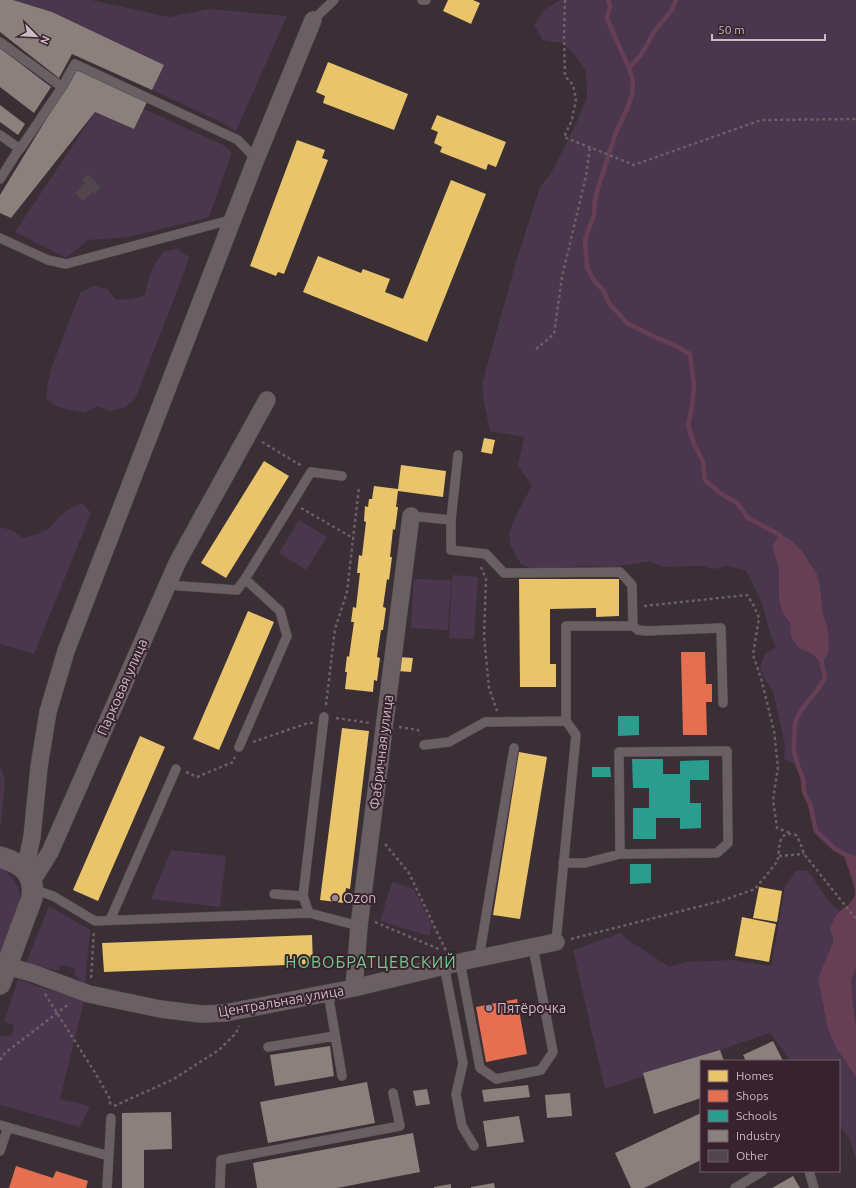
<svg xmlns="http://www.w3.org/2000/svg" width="856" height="1188" font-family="Ubuntu,sans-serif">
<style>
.green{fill:#4a374e;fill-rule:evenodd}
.water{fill:#663f55}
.homes{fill:#e9c46a}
.shops{fill:#e76f51}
.schools{fill:#2a9d8f}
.industry{fill:#8a817c}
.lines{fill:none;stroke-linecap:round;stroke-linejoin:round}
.stream{stroke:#663f55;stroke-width:4.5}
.building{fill:#50464b}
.service-casing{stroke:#554b51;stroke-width:10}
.minor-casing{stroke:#554b51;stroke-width:18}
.tertiary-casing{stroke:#554b51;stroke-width:22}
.path{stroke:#695f65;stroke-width:2.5;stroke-dasharray:3 3;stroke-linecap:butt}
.service{stroke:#6a6064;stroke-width:9}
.minor{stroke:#6a6064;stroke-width:17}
.tertiary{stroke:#6a6064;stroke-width:21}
.poi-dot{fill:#998a92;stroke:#37222e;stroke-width:1.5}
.labels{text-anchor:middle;stroke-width:4;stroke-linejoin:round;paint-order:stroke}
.street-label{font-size:14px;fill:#cbbbc3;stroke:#37222e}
.poi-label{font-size:14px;fill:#cbbbc3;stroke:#37222e;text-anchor:start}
.quarter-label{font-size:16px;letter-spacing:1px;fill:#73ce8d;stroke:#37222e}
</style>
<rect width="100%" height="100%" fill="#3b2f36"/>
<!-- green -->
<path class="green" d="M13 0H91L169 17 209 9 287 16 236 131 221 122 152 90 164 65 52 12Z
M560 0H856V856L850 853 846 855 835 849 816 831 810 804 804 792 803 779 798 766 784 759 785 745 773 691 765 680 760 667 765 654 776 647 771 636 762 603 746 570 726 566 714 569 701 566 663 567 650 561 614 567 587 566 533 569 521 564 511 547 509 533 519 509 532 486 518 466 524 437 490 431 484 402 482 384 516 262 540 187 551 173 575 126 587 97V88L585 70 575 55 562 43 543 40 534 25 544 10ZM792 541 802 551 817 574 820 587 823 614 827 626 822 663 812 654 799 648 791 637 790 623 782 612 779 598V569L772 546Z
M144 109 223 145 232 152 209 217 129 237 88 240 66 258 15 232 95 112 134 129Z
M177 249 189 257 185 270 135 399 124 408 110 411 97 406 85 413 58 407 46 399 48 383 51 369 80 293 93 286 107 289 116 300 132 299 145 295C149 276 151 268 163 252Z
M82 503 91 513 34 654 0 644V527L11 530 23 538 36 535 49 529 58 518 69 509Z
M299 520 327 537 306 570 279 553Z
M452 575 478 577 474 639 449 638Z
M414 579 451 580 448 630 411 628Z
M0 764 5 781 1 824 0 825Z
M171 850 226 856 220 907 151 899Z
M0 868C13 874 19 886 21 900L0 962Z
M796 871H808L830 903 839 911 832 922 833 942 818 978 828 1030 837 1050 845 1060 853 1073 856 1077V1159L849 1138 839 1125V1061H791L770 1033 605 1089 573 950 621 933 627 940 638 946 669 967 685 962 733 960 771 966 785 887Z
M392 882 414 889 432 926 429 936 380 921Z
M49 906 90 930 85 985 74 974 75 968 61 965 59 971 26 963Z
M856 968V1024L853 1005 851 980Z
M18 980 84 1001 60 1099 90 1106 80 1127 0 1105V1036H11L14 1025 4 1022Z"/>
<!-- water -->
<path class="water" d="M780 534 792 541 802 551 817 574 820 587 823 614 827 626 829 640 828 653 822 663 812 654 799 648 791 637 790 623 782 612 779 598V569L772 546Z
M850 853 856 856V968L851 980 853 1005 856 1024V1077L853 1073 845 1060 837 1050 828 1030 818 978 833 942V938L830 930C832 923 834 916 840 911 845 907 853 902 855 895 856 887 848 868 845 859L846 855Z"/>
<!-- homes -->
<path class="homes" d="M448 0H473L480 3 471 24 443 11Z
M328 62 408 94 394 130 323 103 325 96 316 92Z
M437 115 506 142 496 167 488 164 486 170 440 152 442 147 434 143 438 132 431 129Z
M297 140 325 150 322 158 328 160 284 274 278 272 276 276 250 266Z
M451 180 486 194 427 342 303 292 318 256 361 273 363 269 390 279 385 292 403 299Z
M484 438 495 440 492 454 481 452Z
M264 461 289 476 226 578 201 563Z
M401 465 446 471 443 497 398 491 396 507H398L395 530 393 529 390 557H392L389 580 387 579 383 607 386 608 383 630H381L377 657 380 658 377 681 374 680 373 692 345 689 347 672H345L347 656 349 657 354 622H351L353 607 356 608 360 573H357L359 555 362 556 366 522 364 521 365 506 368 507 369 499H372L374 486 398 489Z
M519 579H619V616L596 617V608L550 609V664H556V687H520Z
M248 611 274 622 219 750 193 739Z
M399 657 413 658 411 672 397 671Z
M342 728 369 731 350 889 346 888 344 903 320 900Z
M140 736 165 747 98 901 73 890Z
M519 752 547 757 520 919 493 915Z
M759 887 782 891 777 922 753 918Z
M742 917 776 924 769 962 735 956Z
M312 935 313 964 104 972 102 943Z"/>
<!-- shops -->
<path class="shops" d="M681 652H705L706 684H712V702H706L707 735H683Z
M517 999 527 1054 486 1062 476 1007Z
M16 1166 53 1178 56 1171 88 1181 86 1188H9Z"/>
<!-- schools -->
<path class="schools" d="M618 716H639V735L618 736Z
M632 759H663V774H680V761L709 760V780H690V803H701V828L680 829V818H656V839H633V808H649V788H633Z
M592 767H610L611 777H592Z
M630 864H651V883L630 884Z"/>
<!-- industry -->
<path class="industry" d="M0 0H13L52 12 164 65 152 90 72 54 59 78 0 32Z
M0 48 51 87 34 113 0 87Z
M74 69 148 100 134 129 95 112 11 218 0 213V195L67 85Z
M0 105 25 124 18 135 0 122Z
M773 1041 783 1061H746L743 1055Z
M330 1046 334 1076 275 1086 270 1055Z
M720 1050 724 1061H701V1098L654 1114 643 1073Z
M367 1082 375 1123 268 1143 260 1102Z
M528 1085 530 1097 484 1102 482 1090Z
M427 1089 430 1104 416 1106 413 1091Z
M570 1093 572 1116 547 1118 545 1095Z
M171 1112 172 1149 144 1150V1188H122V1113Z
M701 1113V1160L644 1188H631L615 1153Z
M519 1116 524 1142 487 1147 483 1121Z
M413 1133 420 1172 337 1188H257L253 1163Z
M793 1176 800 1188H772Z
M494 1183 495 1188H471V1187Z
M451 1184V1188H434V1187Z"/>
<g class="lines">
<!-- stream -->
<path class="stream" d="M608 0 610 6 607 19 629 68
M676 0 672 10 655 30 641 55 629 68 633 81 632 94 628 107 616 132 598 188 595 201 594 215 585 240 587 267 593 279 603 290 609 303 627 323 653 336 678 347 690 354 694 386 692 407 688 425 694 444 703 461 705 480 720 493 737 503 748 518 780 535 781 539
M821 658 825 678 818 689 801 710 795 723 794 739V752L798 766 803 779 804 792 810 804 816 831 835 849 846 855 856 868"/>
</g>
<!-- building -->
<path class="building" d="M88 174 101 187 95 194 93 192 83 201 75 193 85 183 82 180Z"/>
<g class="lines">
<!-- service casing -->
<g class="service-casing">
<path id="service" d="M422 0H426
M313 20 334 0
M0 42 62 87 20 149 0 135
M62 87 75 64 238 140 256 159
M0 179 19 149
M0 238 48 260 66 264 234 219
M411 516 451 520 458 455
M451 520V550L486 554 504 573 620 572 632 585 633 626H566V721
M167 585 237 590 245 579 311 472 342 476
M633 626 638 630 647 631 721 628 723 703
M424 745 449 742 485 722 566 721 576 735 556 942
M239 747 287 636 280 611 245 579
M563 863H585L620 854 717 853 728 843 727 751 619 752 620 854
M33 889 53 896 95 921 309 913 359 926
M274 894 303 896
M309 913 303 896 324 717
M110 920 176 769
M479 958 514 748
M460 962 480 1068 496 1079 541 1070 553 1052 533 947
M444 965 463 1063 456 1094 462 1126 474 1146
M328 993 342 1076
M268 1047 335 1036
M0 1125 109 1156
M0 1151 8 1127
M809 1171 814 1188
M107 1188 111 1118
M220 1188 221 1160 400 1126 393 1093
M735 1188 763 1171"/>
</g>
<!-- minor casing -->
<g class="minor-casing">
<path id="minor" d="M25 870 32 837 39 767 48 712 66 651 256 159 313 20
M32 881 50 852 178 561 267 400
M7 966 32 973 89 994 160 1009 201 1014 225 1013 354 988 465 961 556 942
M354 988 359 926 411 516"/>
</g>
<!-- tertiary casing -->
<g class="tertiary-casing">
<path id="tertiary" d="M0 857C23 864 35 873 32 898L0 984"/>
</g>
<!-- path -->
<path class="path" d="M565 0 564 34 565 76 573 85 576 99 572 120 564 137 634 165 761 120 856 119
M536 349 554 334 562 277 586 176 590 147
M262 442 302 466
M301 508 353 538
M481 567 486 579 484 636 489 688 497 711
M644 606 747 595 754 606 759 618 753 655 761 678 774 731 778 767 773 800 777 828 790 833
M326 705 335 629 347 592 359 487
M336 718 370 723
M399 727 418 730 420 735
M253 742 308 723H313
M186 772 197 777 233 762 235 757
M385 844 409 873 446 951
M779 856 804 854
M375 922 441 950
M571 939 721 901 755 889 777 862C781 851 775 829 796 835L800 842 804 854 856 919
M91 978 94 931
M45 994 94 1071 110 1099V1107
M0 1060 5 1053 70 1003
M114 1106 172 1080 219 1050 236 1033 239 1026"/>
<!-- service -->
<use href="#service" class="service"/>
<!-- minor -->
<use href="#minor" class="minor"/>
<!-- tertiary -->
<use href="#tertiary" class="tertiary"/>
</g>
<!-- markers -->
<g class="poi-dot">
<circle cx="335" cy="898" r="4"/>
<circle cx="489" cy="1008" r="4"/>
</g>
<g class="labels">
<!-- street labels -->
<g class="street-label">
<text transform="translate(122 687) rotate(-66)" y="5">Парковая улица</text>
<text transform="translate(381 752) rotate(-83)" y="5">Фабричная улица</text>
<text transform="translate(281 1001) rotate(-10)" y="5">Центральная улица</text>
</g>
<!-- poi labels -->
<g class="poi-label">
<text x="343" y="903">Ozon</text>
<text x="497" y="1013">Пятёрочка</text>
</g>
<!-- quarter labels -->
<g class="quarter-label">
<text x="371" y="968">НОВОБРАТЦЕВСКИЙ</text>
</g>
</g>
<!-- legend -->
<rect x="700" y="1060" width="140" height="112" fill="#37222e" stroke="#725f6a"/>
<rect x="708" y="1070" width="20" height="12" fill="#e9c46a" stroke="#725f6a"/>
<text x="736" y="1080" font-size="12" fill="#cbbbc3">Homes</text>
<rect x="708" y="1090" width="20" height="12" fill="#e76f51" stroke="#725f6a"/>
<text x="736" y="1100" font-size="12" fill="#cbbbc3">Shops</text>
<rect x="708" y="1110" width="20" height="12" fill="#2a9d8f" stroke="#725f6a"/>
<text x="736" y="1120" font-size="12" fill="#cbbbc3">Schools</text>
<rect x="708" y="1130" width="20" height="12" fill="#8a817c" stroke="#725f6a"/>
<text x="736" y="1140" font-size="12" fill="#cbbbc3">Industry</text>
<rect x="708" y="1150" width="20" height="12" fill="#50464b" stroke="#725f6a"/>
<text x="736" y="1160" font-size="12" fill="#cbbbc3">Other</text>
<!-- north arrow -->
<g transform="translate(36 36) rotate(114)" stroke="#37222e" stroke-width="3" paint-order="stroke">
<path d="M0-3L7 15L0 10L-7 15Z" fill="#cbbbc3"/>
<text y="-6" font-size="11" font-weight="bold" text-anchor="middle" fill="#cbbbc3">N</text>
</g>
<!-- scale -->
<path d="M712 34v6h113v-6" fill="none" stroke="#cbbbc3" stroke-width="2"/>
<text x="718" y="34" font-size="12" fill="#cbbbc3" stroke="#37222e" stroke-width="3" paint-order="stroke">50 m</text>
</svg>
